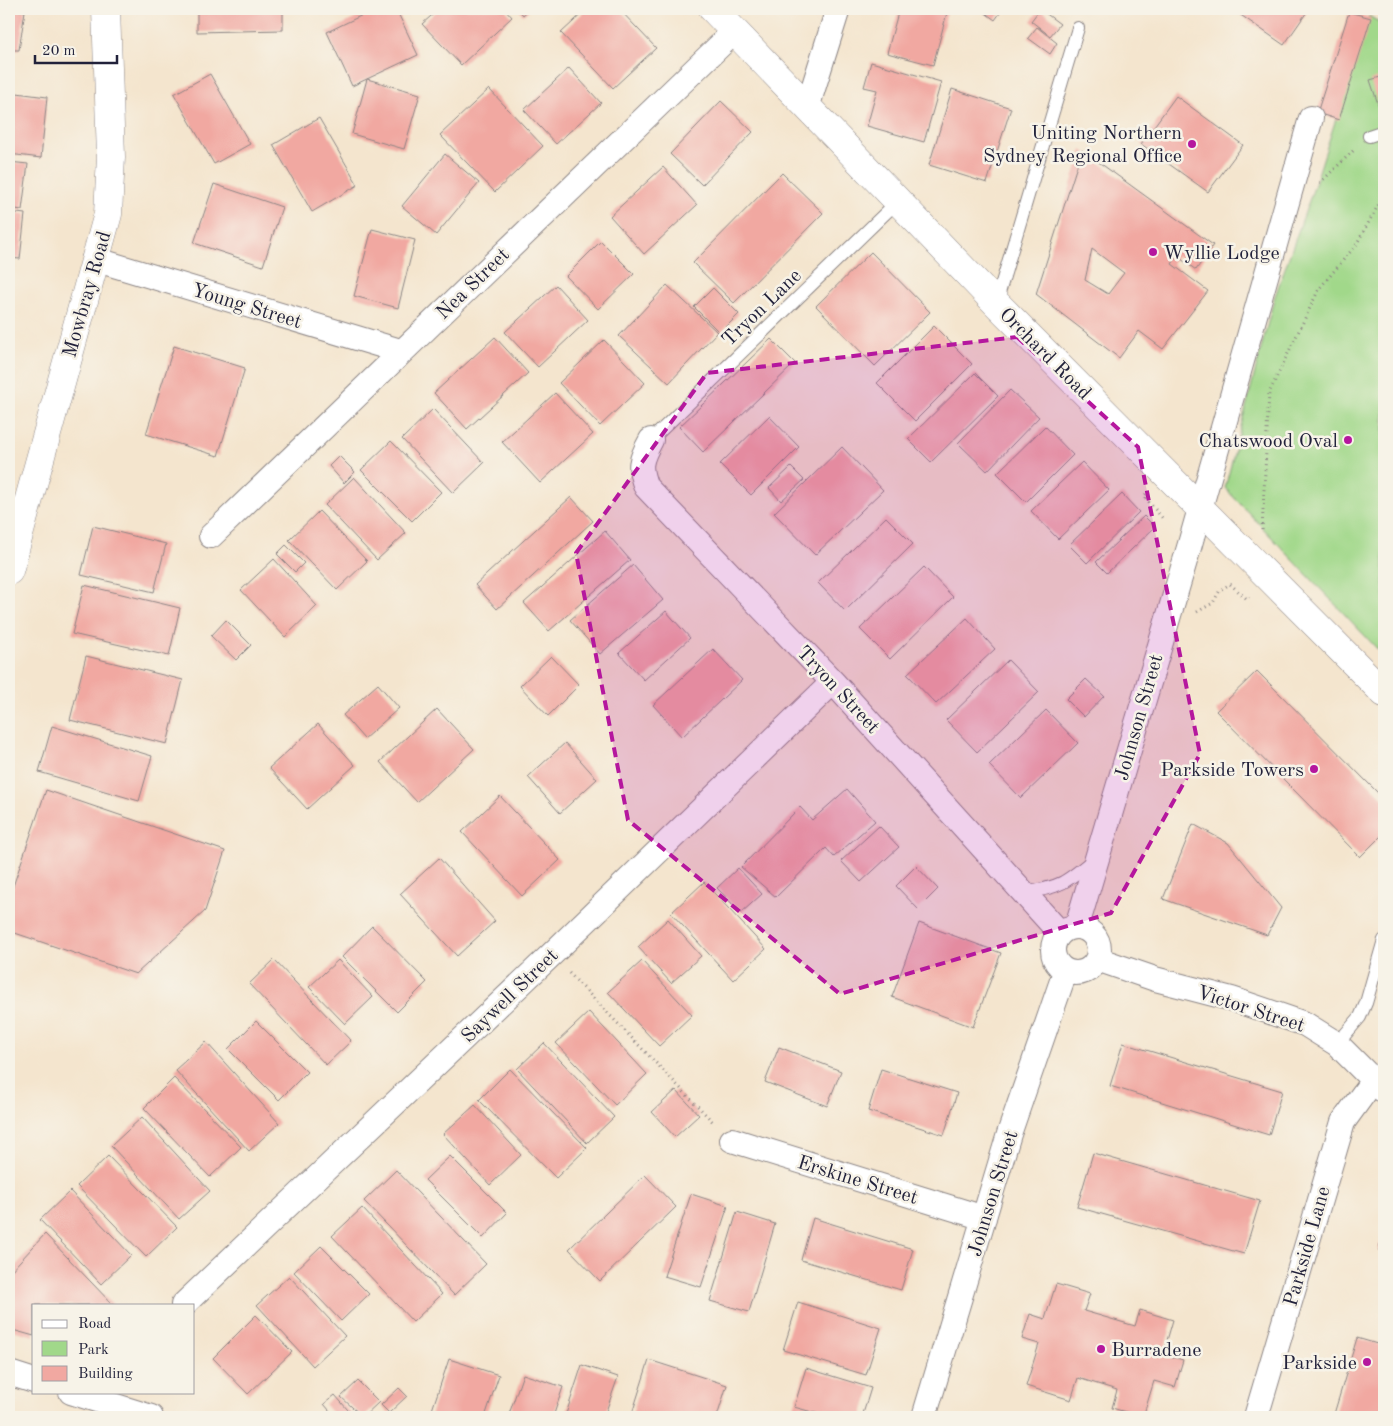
<svg xmlns="http://www.w3.org/2000/svg" width="1393" height="1426" font-family="'Old Standard TT',serif">
<style>
.green{fill:#a1d88a;stroke:#627d62}
.building{fill:#f1a8a1;fill-rule:evenodd}
.lines{fill:none;stroke-linecap:round;stroke-linejoin:round}
.lane-casing{stroke:#8b8484;stroke-width:14}
.street-casing{stroke:#8b8484;stroke-width:26}
.secondary-casing{stroke:#8b8484;stroke-width:29}
.path{stroke:#8b8484;stroke-width:3;stroke-dasharray:1 4;stroke-linecap:butt}
.lane{stroke:#fff;stroke-width:12}
.street{stroke:#fff;stroke-width:24}
.secondary{stroke:#fff;stroke-width:28}
.marked{fill:#b5179e;fill-opacity:0.2;stroke:#b5179e;stroke-width:4;stroke-dasharray:10 6;stroke-linejoin:round}
.poi-dot{fill:#b5179e;stroke:#f7f3e8;stroke-width:2}
.labels{text-anchor:middle;stroke-width:5;stroke-linejoin:round;paint-order:stroke}
.poi-label{font-size:20px;fill:#22223b;stroke:#f7f3e8;text-anchor:end}
.street-label{font-size:20px;fill:#22223b;stroke:#f7f3e8}
</style>
<rect width="100%" height="100%" fill="#f7f3e8"/>
<filter id="ink" filterUnits="userSpaceOnUse"><feTurbulence type="fractalNoise" baseFrequency=".02" numOctaves="2"/><feDisplacementMap in="SourceGraphic" scale="10" xChannelSelector="R" yChannelSelector="G"/><feConvolveMatrix kernelMatrix="1 2 1 2 8 2 1 2 1" color-interpolation-filters="sRGB"/></filter>
<filter id="wash" filterUnits="userSpaceOnUse"><feTurbulence type="fractalNoise" baseFrequency=".0096" numOctaves="4" result="noise"/><feDisplacementMap in="SourceGraphic" scale="20" xChannelSelector="R" yChannelSelector="G"/><feGaussianBlur stdDeviation="1.12" result="paint"/><feColorMatrix in="noise" values="0 0 0 0 0 0 0 0 0 0 0 0 0 0 0 0 0 1.4 0 .05"/><feComposite in="paint" operator="in"/></filter>
<g filter="url(#wash)">
<rect width="100%" height="100%" fill="#f4e5ce"/>
<!-- green -->
<path class="green" d="M1369 16 1384 25V656L1225 488 1274 299 1314 187Z"/>
<g id="blocks">
<!-- building -->
<path class="building" d="M197 9H283V30L197 32Z
M375 9H396L418 55 352 86 327 32Z
M439 9H505L512 17 461 65 422 24Z
M518 9H530L523 15Z
M587 9H619L656 48 613 88 561 33Z
M899 9H948L933 65 887 53Z
M980 9H1003L995 20Z
M1040 9 1060 24 1050 36 1031 21Z
M1232 9H1309L1284 45Z
M9 10 25 11 19 50H9Z
M1349 12 1371 18 1339 120 1317 113Z
M1037 27 1057 43 1050 54 1028 38Z
M871 62 941 82 924 142 867 126 877 90 864 87Z
M569 68 601 103 556 144 524 110Z
M210 74 250 144 214 164 174 94Z
M1384 76V112L1381 113 1370 80Z
M367 79 420 94 404 149 352 134Z
M489 89 543 146 495 192 440 135Z
M952 89 1011 108 987 183 929 165Z
M9 92 47 97 41 158 9 154Z
M1176 96 1243 145 1208 192 1141 144Z
M721 101 753 132 702 185 670 154Z
M319 118 358 185 312 212 273 145Z
M1082 150 1213 245 1196 270 1177 256 1172 264 1208 291 1163 349 1139 331 1119 358 1036 294ZM1092 249 1124 273 1108 294 1085 280Z
M445 154 479 183 436 235 402 206Z
M9 162 28 164 22 210 9 208Z
M663 167 697 205 644 254 610 216Z
M782 173 823 213 734 303 693 263Z
M214 184 282 207 263 266 194 243Z
M9 212 25 214 20 259 9 258Z
M372 229 415 240 398 308 354 296Z
M601 241 634 274 598 309 566 276Z
M871 252 930 312 875 366 816 306Z
M9 263 13 264 10 287H9Z
M556 285 588 320 538 367 505 332Z
M667 285 717 332 669 383 619 336Z
M713 288 739 314 720 333 694 307Z
M934 326 972 364 915 421 877 383Z
M495 337 528 373 467 429 434 393Z
M771 339 795 363 703 452 679 427Z
M604 340 645 383 600 426 559 383Z
M174 346 245 368 218 456 146 434Z
M975 373 998 396 931 462 908 439Z
M1010 390 1039 417 987 471 958 443Z
M555 393 593 434 540 483 502 442Z
M433 409 484 463 453 493 402 439Z
M769 416 799 447 751 495 720 464Z
M1045 426 1073 455 1026 502 997 473Z
M391 441 441 492 412 521 361 470Z
M842 447 883 490 815 555 774 513Z
M339 456 355 472 344 483 329 466Z
M1082 462 1109 490 1058 539 1031 511Z
M791 467 804 480 781 501 769 488Z
M354 477 406 533 377 560 325 505Z
M1122 494 1139 512 1087 563 1069 545Z
M571 497 593 521 497 609 475 585Z
M319 511 367 561 337 590 289 540Z
M1144 516 1155 527 1107 573 1096 562Z
M886 517 913 544 845 611 818 583Z
M93 526 166 544 154 592 81 575Z
M605 531 630 560 549 631 524 603Z
M286 545 304 563 295 572 277 554Z
M274 559 317 606 285 637 241 590Z
M633 565 663 600 600 654 570 620Z
M924 567 953 597 890 659 860 629Z
M84 585 180 608 169 656 72 634Z
M666 611 690 638 644 680 619 653Z
M967 618 995 649 936 704 907 674Z
M226 620 251 645 236 660 211 636Z
M713 649 742 680 682 737 653 705Z
M86 656 183 680 167 744 70 720Z
M551 656 579 685 548 716 520 686Z
M1008 660 1039 692 977 752 946 720Z
M1257 671 1384 799V833L1360 857 1216 711Z
M1086 679 1104 696 1084 717 1066 699Z
M378 684 399 708 364 739 343 715Z
M437 709 474 749 417 802 380 762Z
M1046 710 1078 743 1021 798 989 765Z
M318 724 355 765 307 809 269 768Z
M52 726 152 756 139 801 39 772Z
M565 743 597 779 560 813 528 777Z
M847 789 875 821 834 857 826 848 776 897 741 867 800 807 812 820Z
M46 790 225 851 205 911 136 974 9 931V898Z
M500 796 560 860 522 896 462 832Z
M1193 824 1228 843 1281 908 1267 935 1163 899Z
M879 826 899 847 861 882 841 861Z
M439 858 495 921 457 956 400 894Z
M916 866 938 889 918 909 896 886Z
M738 868 762 894 741 913 717 888Z
M704 882 766 949 733 980 671 913Z
M668 919 701 956 671 983 638 947Z
M919 923 1001 953 973 1027 892 997Z
M372 926 427 982 397 1012 342 957Z
M274 960 351 1041 326 1065 249 984Z
M338 960 373 997 345 1024 309 987Z
M642 961 692 1015 659 1046 608 992Z
M589 1012 647 1074 615 1105 556 1043Z
M256 1021 307 1072 279 1100 228 1049Z
M206 1042 279 1123 249 1151 175 1070Z
M544 1043 614 1117 587 1143 517 1069Z
M1123 1043 1282 1091 1269 1135 1110 1086Z
M779 1047 841 1071 827 1106 765 1082Z
M510 1069 587 1148 556 1178 479 1100Z
M881 1069 957 1093 944 1135 868 1111Z
M174 1078 241 1147 210 1177 144 1108Z
M676 1090 699 1115 675 1137 652 1112Z
M475 1105 521 1155 490 1185 443 1134Z
M142 1117 210 1191 179 1219 111 1146Z
M1093 1153 1260 1201 1244 1254 1077 1207Z
M108 1156 177 1227 146 1257 77 1186Z
M450 1156 507 1213 483 1238 425 1180Z
M396 1170 486 1264 454 1295 364 1201Z
M645 1175 676 1207 600 1281 569 1249Z
M70 1191 131 1255 101 1284 40 1220Z
M691 1194 728 1206 701 1287 664 1276Z
M362 1208 442 1294 413 1322 332 1236Z
M737 1212 775 1224 749 1312 710 1301Z
M813 1218 913 1249 901 1290 801 1260Z
M1384 1232V1252L1378 1250Z
M45 1234 113 1305H34V1336L9 1329V1273Z
M321 1246 369 1294 341 1321 294 1272Z
M289 1276 345 1336 313 1366 257 1305Z
M1056 1284 1090 1294 1084 1311 1135 1326 1140 1310 1173 1320 1163 1354 1183 1360 1175 1387 1154 1381 1143 1417 1112 1408 1117 1390 1078 1378 1071 1400 1026 1386 1039 1344 1022 1339 1026 1326 1030 1314 1045 1319Z
M798 1302 881 1328 866 1375 783 1350Z
M256 1315 292 1352 248 1394 213 1358Z
M1357 1338 1384 1346V1417H1346L1334 1414Z
M449 1359 499 1375 485 1417 430 1416Z
M649 1360 727 1385 717 1417H631Z
M582 1365 618 1377 604 1417H565Z
M806 1368 871 1388 862 1417H830L794 1407Z
M523 1374 563 1387 553 1417H508Z
M358 1381 379 1402 363 1417 341 1397Z
M399 1388 407 1396 389 1413 381 1405Z
M335 1395 354 1417H335L324 1404Z
M783 1413 796 1417H782Z"/>
</g>
</g>
<g filter="url(#ink)">
<use href="#blocks" fill-opacity="0" stroke="#8b8484" stroke-width="1"/>
<g class="lines">
<!-- lane casing -->
<g class="lane-casing">
<path id="lane" d="M1369 136 1384 131
M996 303 1078 28
M651 440 898 201
M1024 892C1059 889 1068 881 1094 859
M1337 1044 1360 1017 1366 1003 1384 940"/>
</g>
<!-- street casing -->
<g class="street-casing">
<path id="street" d="M807 108 838 9
M94 259 400 351
M651 440C640 460 638 467 646 487L833 682 1060 933
M211 536 735 31
M1077 926 1190 544 1311 118
M1053 950a23 23 0 1 1 46 0a23 23 0 1 1-46 0Z
M1097 959 1155 979 1232 999 1305 1024 1337 1044 1384 1091
M732 1140 984 1218
M183 1305 551 955 833 682
M9 1373 34 1381
M71 1392 151 1417
M924 1417 1009 1134 1065 972
M1256 1417 1343 1122 1372 1082"/>
</g>
<!-- secondary casing -->
<g class="secondary-casing">
<path id="secondary" d="M713 9 996 303 1384 693
M9 571 108 214 111 157 106 9"/>
</g>
<!-- path -->
<path class="path" d="M1320 183 1355 149
M1146 494 1144 496 1164 520
M1262 530 1269 393 1319 289 1356 245 1380 202 1384 198
M1197 612 1213 603 1220 590 1230 584 1247 599 1249 597
M569 973 714 1123"/>
<!-- lane -->
<use href="#lane" class="lane"/>
<!-- street -->
<use href="#street" class="street"/>
<!-- secondary -->
<use href="#secondary" class="secondary"/>
</g>
</g>
<!-- marked area -->
<path class="marked" d="M1017 337 1138 447 1200 754 1111 913 840 994 628 820 576 553 707 373Z"/>
<!-- markers -->
<g class="poi-dot">
<circle cx="1192" cy="144" r="5"/>
<circle cx="1153" cy="252" r="5"/>
<circle cx="1348" cy="440" r="5"/>
<circle cx="1314" cy="769" r="5"/>
<circle cx="1101" cy="1349" r="5"/>
<circle cx="1367" cy="1362" r="5"/>
</g>
<g class="labels">
<!-- poi labels -->
<g class="poi-label">
<text x="1182" y="139">Uniting Northern<tspan x="1182" dy="23">Sydney Regional Office</tspan></text>
<text x="1163" y="259" text-anchor="start">Wyllie Lodge</text>
<text x="1338" y="447">Chatswood Oval</text>
<text x="1304" y="776">Parkside Towers</text>
<text x="1111" y="1356" text-anchor="start">Burradene</text>
<text x="1357" y="1369">Parkside</text>
</g>
<!-- street labels -->
<g class="street-label">
<text transform="translate(472 283) rotate(-44)" y="7">Nea Street</text>
<text transform="translate(86 294) rotate(-74)" y="7">Mowbray Road</text>
<text transform="translate(247 305) rotate(17)" y="7">Young Street</text>
<text transform="translate(761 307) rotate(-44)" y="7">Tryon Lane</text>
<text transform="translate(1046 353) rotate(45)" y="7">Orchard Road</text>
<text transform="translate(839 689) rotate(47)" y="7">Tryon Street</text>
<text transform="translate(1138 717) rotate(-74)" y="7">Johnson Street</text>
<text transform="translate(509 995) rotate(-44)" y="7">Saywell Street</text>
<text transform="translate(1251 1008) rotate(18)" y="7">Victor Street</text>
<text transform="translate(858 1179) rotate(17)" y="7">Erskine Street</text>
<text transform="translate(992 1193) rotate(-73)" y="7">Johnson Street</text>
<text transform="translate(1306 1246) rotate(-74)" y="7">Parkside Lane</text>
</g>
</g>
<!-- margin -->
<rect width="1393" height="1426" fill="none" stroke="#f7f3e8" stroke-width="30"/>
<!-- legend -->
<rect x="32" y="1304" width="162" height="90" fill="#f7f3e8" stroke="#a29fa3"/>
<rect x="42" y="1320" width="25" height="8" fill="#ffffff" stroke="#a29fa3"/>
<text x="78" y="1328" font-size="15" fill="#22223b">Road</text>
<rect x="42" y="1341" width="25" height="15" fill="#a1d88a" stroke="#a29fa3"/>
<text x="78" y="1354" font-size="15" fill="#22223b">Park</text>
<rect x="42" y="1366" width="25" height="15" fill="#f1a8a1" stroke="#a29fa3"/>
<text x="78" y="1378" font-size="15" fill="#22223b">Building</text>
<!-- scale -->
<path d="M35 55v8h82v-8" fill="none" stroke="#22223b" stroke-width="2.5"/>
<text x="42" y="55" font-size="15" fill="#22223b" stroke="#f7f3e8" stroke-width="4" paint-order="stroke">20 m</text>
</svg>
